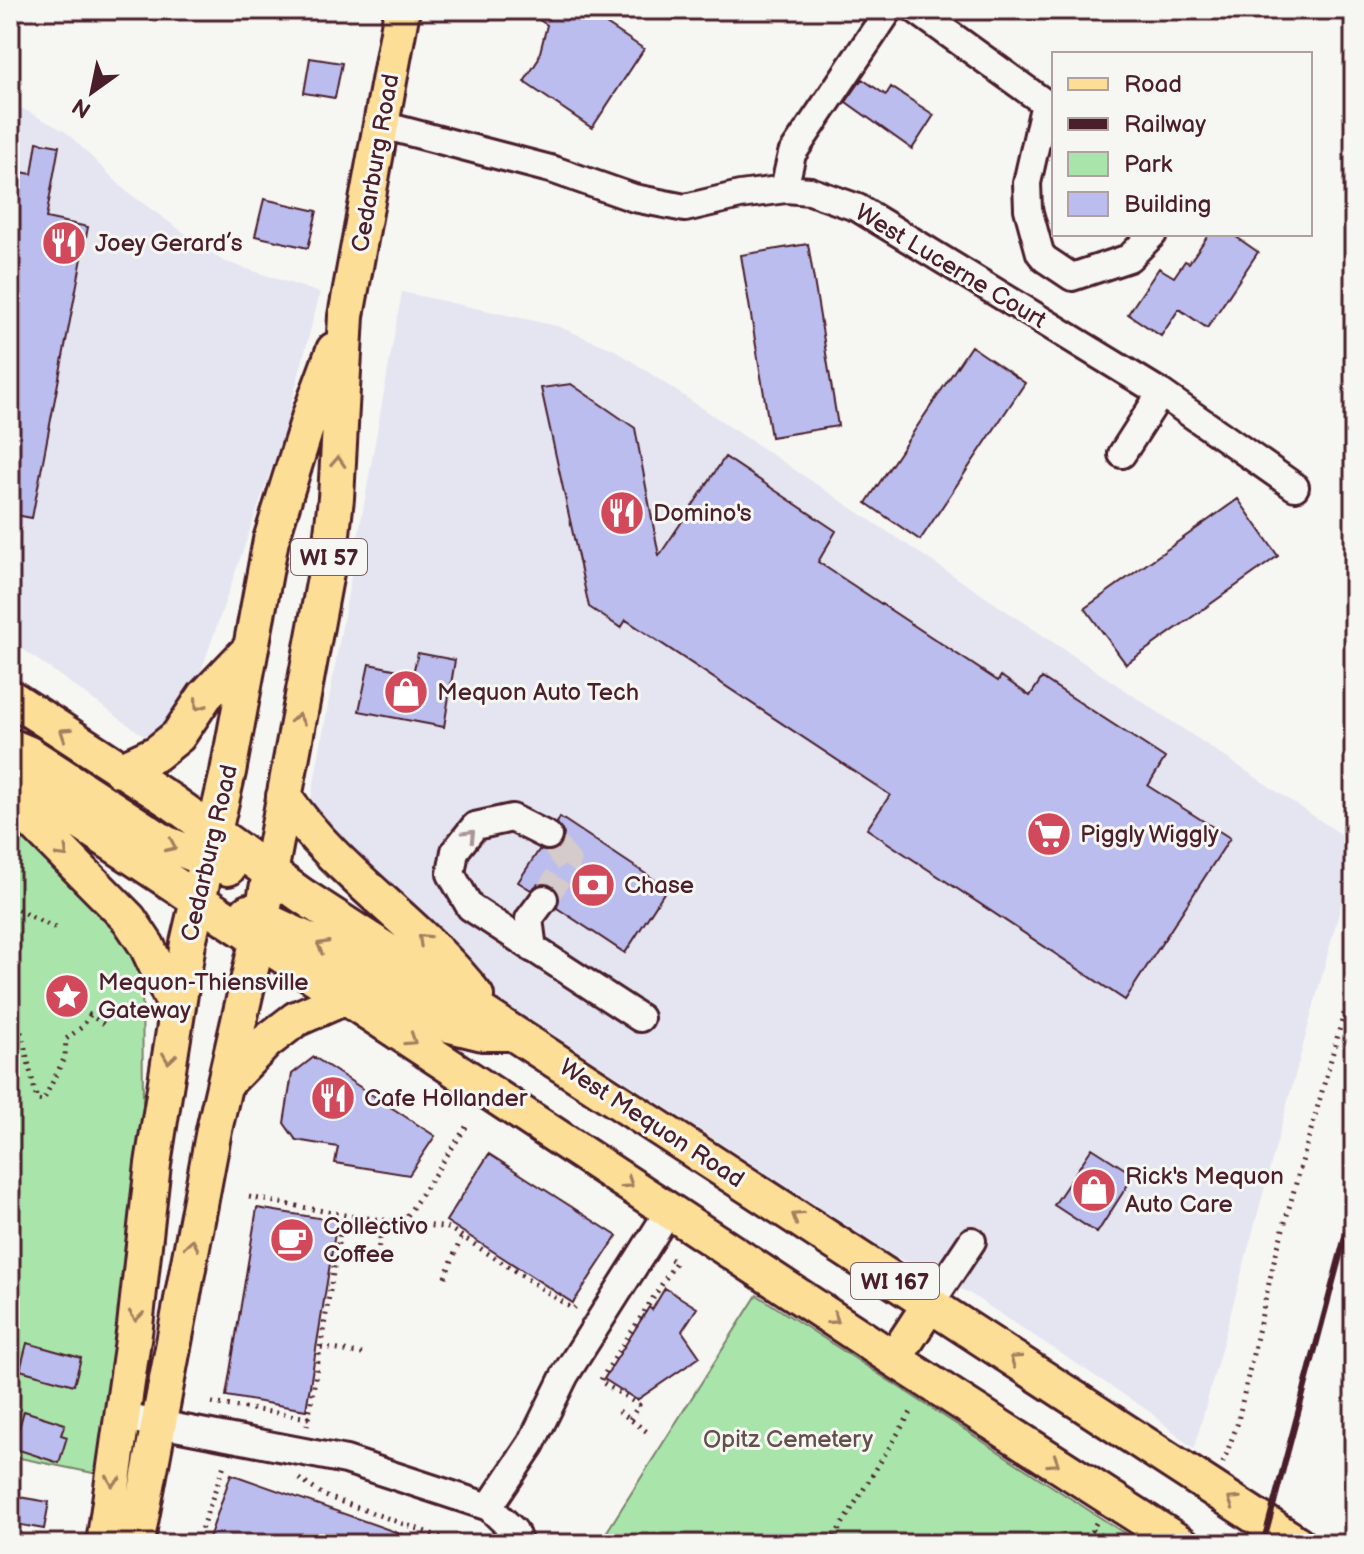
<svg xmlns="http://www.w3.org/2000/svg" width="1364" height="1554" font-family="'Balsamiq Sans',sans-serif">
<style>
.built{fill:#e4e5f1}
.green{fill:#a9e5ab;stroke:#7a826b;stroke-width:2}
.building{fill:#bbbdef;stroke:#4a1f2b;stroke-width:2}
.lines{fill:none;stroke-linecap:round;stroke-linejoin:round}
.minor-tunnel{stroke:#d4cbca;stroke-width:26;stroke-dasharray:26 13;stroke-linecap:butt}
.minor-casing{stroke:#4a1f2b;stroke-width:32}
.major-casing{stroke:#4a1f2b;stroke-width:40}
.path{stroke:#4a1f2b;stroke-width:5;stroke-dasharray:2 6;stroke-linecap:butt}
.minor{stroke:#f6f6f2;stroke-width:26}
.major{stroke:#fcde96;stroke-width:34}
.rail{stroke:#4a1f2b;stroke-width:6}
.oneway{stroke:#a37e60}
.oneway2{stroke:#a99598}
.labels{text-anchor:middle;stroke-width:6;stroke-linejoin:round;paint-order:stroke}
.shield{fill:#f6f6f2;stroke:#7e6067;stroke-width:2}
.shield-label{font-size:22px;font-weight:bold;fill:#4a1f2b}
.street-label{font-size:24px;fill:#4a1f2b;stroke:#f6f6f2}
.poi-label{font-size:24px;fill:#4a1f2b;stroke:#f6f6f2;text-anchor:start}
.park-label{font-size:24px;fill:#62504b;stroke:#f6f6f2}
</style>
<rect width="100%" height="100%" fill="#f6f6f2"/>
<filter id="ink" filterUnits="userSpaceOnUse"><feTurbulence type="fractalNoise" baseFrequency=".0125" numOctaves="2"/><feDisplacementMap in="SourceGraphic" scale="16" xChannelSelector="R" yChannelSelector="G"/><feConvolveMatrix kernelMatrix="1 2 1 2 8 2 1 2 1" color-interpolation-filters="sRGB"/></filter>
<g filter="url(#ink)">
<!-- built -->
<path class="built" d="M10 102 66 132 126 191 223 261 320 293 284 432 199 677 168 725 144 736 10 640Z
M402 292 557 326 615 350 1354 843V857L1194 1449 1150 1412 969 1293 894 1256 500 1000 319 829 313 816 311 800Z"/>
<!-- green -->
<path class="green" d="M10 816 126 931 142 967 143 1109 126 1340 103 1475 10 1456Z
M757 1295 1141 1544H599Z"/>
<!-- building -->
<path class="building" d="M524 10H585L644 49 592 128 524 82 538 60 547 25Z
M310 58 342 63 335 98 304 93Z
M862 79 886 95 891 87 934 115 912 149 846 102Z
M37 142 59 146 46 218 88 227 32 518 10 514V170L32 174Z
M264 199 317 211 308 248 255 236Z
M1209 234H1232L1258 252 1207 328 1179 309 1161 336 1128 314 1159 268 1174 277 1185 261 1189 263Z
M808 244 838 426 771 437 741 255Z
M971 346 1025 383 920 540 866 503Z
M571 384 635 428 659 556 725 457 836 531 818 562 998 681 1001 676 1030 696 1042 678 1165 758 1148 786 1230 838 1125 1000 867 829 890 795 626 620 621 628 589 607 541 388Z
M1238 499 1278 556 1126 664 1085 608Z
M418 653 455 660 444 727 359 711 369 664 413 673Z
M560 817 667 888 625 953 557 908 559 893 553 886 538 884 531 890 518 882 539 850 550 852 562 844 564 834 557 823Z
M314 1057 435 1136 409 1175 335 1163 338 1147 296 1140 284 1123 292 1074Z
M1092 1148 1134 1175 1097 1233 1054 1205Z
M489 1154 617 1236 573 1303 446 1221Z
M257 1208 337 1221 306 1410 226 1396Z
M665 1288 697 1308 682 1331 700 1357 637 1400 604 1379 649 1307 652 1310Z
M27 1343 81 1358 74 1385 20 1370Z
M24 1411 65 1424 61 1435 67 1437 59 1463 10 1447V1425L19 1428Z
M231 1474 421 1541 420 1544H207Z
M13 1496 49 1502 44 1529 10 1523Z"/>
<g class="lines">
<!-- minor-tunnel -->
<path class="minor-tunnel" d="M544 899 568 862 548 836"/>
<!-- minor casing -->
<g class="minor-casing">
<path id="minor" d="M916 10 1045 103 1054 107
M1045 103 1027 183 1028 209 1040 253 1045 259 1072 277 1129 258 1153 234
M382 125 554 170 634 198 685 208 740 195 786 189 810 191 858 208 1161 393 1295 487
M784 189 792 154 889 10
M1122 454 1161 393
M548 836 512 818 475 826 455 851 451 874 470 907 640 1018
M533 949 529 919 544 899
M930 1304 972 1241
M123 1417 346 1460 489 1507
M519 1544 514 1531 489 1507 531 1444 565 1375 669 1211"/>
</g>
<!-- major casing -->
<g class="major-casing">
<path id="major" d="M10 697 172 802 301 895 1298 1544
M10 746 29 754 165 843 228 868
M120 770 157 753 178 736 205 696 251 648
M10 776 894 1359 1182 1544
M10 796 33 822 129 919 147 946 176 1008
M284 796C335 873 419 922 476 996
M248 912 335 953 446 1024 483 1033H508
M225 1084 266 1042 296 1019 346 997
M894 1359 930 1304
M104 1544 135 1326 153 1164 188 943 228 772 271 540 310 415 334 350
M136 1544 214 1130 258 938 330 551 336 498 346 316 402 10"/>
</g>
<!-- path -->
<path class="path" d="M10 906 57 929
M10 1022 20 1027 37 1100 43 1101 65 1057 66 1039 82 1027 90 1015 104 1024
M249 1197 350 1216 449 1228 573 1309 575 1307
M403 1222 466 1127
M376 1263 383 1220
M445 1277 462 1236
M321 1347 362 1354
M212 1403 309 1418
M619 1411 650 1434
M630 1419 639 1405 600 1381 676 1262 668 1258
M307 1426 343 1214
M1223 1463 1237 1425 1274 1261 1354 978
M299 1479 325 1496 460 1544
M1096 1523 1092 1530 1114 1544
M196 1544 224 1465H226
M830 1544 911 1412"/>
<!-- minor -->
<use href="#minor" class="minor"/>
<!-- major -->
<use href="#major" class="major"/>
<!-- rail -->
<path class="rail" d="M1263 1544 1354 1203"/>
</g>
<!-- one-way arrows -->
<defs><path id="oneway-chevron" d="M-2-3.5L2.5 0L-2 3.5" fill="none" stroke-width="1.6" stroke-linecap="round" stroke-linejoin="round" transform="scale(2)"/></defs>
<g class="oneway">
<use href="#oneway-chevron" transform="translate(338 462) rotate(-87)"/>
<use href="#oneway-chevron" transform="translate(199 705) rotate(125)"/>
<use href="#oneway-chevron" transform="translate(298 719) rotate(-79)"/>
<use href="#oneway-chevron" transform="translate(65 733) rotate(-146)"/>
<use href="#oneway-chevron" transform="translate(171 846) rotate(25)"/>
<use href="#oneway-chevron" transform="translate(63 853) rotate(45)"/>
<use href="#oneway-chevron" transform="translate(423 939) rotate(-137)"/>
<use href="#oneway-chevron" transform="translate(322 946) rotate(-152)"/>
<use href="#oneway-chevron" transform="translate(411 1040) rotate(33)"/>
<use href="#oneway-chevron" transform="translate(169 1058) rotate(98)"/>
<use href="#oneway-chevron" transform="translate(628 1183) rotate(34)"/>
<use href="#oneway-chevron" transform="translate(797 1217) rotate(-147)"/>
<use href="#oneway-chevron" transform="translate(192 1245) rotate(-79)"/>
<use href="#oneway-chevron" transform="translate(136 1316) rotate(96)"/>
<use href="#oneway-chevron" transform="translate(834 1319) rotate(34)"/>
<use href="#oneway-chevron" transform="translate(1015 1360) rotate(-147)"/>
<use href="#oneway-chevron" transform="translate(1054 1462) rotate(33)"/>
<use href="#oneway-chevron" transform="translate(113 1481) rotate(98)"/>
<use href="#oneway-chevron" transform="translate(1233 1501) rotate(-147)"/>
</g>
<use class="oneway2" href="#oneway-chevron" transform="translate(470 835) rotate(-46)"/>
</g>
<!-- icons -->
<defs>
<g id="restaurant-disc" transform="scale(2.3)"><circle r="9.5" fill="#d1495b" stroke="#f6f6f2"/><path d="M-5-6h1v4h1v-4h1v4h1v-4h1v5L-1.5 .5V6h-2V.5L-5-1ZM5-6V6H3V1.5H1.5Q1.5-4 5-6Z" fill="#fff"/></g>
<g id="shop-disc" transform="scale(2.3)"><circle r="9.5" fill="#d1495b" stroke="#f6f6f2"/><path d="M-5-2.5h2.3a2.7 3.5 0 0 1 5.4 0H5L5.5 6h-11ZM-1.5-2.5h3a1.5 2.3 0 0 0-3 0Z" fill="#fff"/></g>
<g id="supermarket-disc" transform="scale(2.3)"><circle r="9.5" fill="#d1495b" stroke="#f6f6f2"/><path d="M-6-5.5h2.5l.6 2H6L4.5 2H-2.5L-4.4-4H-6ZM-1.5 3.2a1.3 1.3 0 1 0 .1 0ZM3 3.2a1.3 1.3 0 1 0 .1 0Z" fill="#fff"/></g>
<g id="bank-disc" transform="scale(2.3)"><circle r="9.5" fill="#d1495b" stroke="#f6f6f2"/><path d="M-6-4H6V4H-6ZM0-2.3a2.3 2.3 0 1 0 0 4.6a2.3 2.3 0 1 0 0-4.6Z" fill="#fff"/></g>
<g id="sight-disc" transform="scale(2.3)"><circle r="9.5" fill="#d1495b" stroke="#f6f6f2"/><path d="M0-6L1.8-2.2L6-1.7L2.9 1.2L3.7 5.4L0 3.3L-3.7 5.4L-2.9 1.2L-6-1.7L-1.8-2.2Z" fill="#fff"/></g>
<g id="cafe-disc" transform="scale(2.3)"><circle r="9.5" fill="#d1495b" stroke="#f6f6f2"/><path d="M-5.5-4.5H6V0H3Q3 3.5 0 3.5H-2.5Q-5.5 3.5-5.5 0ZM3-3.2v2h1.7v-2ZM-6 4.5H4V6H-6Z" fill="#fff"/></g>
</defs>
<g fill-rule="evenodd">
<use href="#restaurant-disc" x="64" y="243"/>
<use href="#restaurant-disc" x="622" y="513"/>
<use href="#shop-disc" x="406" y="692"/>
<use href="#supermarket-disc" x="1049" y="834"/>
<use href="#bank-disc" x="593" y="885"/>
<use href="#sight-disc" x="67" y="996"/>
<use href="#restaurant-disc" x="333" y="1098"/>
<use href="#shop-disc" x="1094" y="1190"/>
<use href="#cafe-disc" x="292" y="1240"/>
</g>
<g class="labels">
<!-- shield labels -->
<g class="shield">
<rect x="291" y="539" width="76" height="36" rx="6"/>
<rect x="851" y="1263" width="88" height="36" rx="6"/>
</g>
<g class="shield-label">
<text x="329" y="565">WI 57</text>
<text x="895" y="1289">WI 167</text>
</g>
<!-- street labels -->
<g class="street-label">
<text transform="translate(375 163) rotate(-80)" y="8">Cedarburg Road</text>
<text transform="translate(951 266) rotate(31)" y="8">West Lucerne Court</text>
<text transform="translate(209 853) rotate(-77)" y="8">Cedarburg Road</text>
<text transform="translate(652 1123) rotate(33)" y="8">West Mequon Road</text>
</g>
<!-- poi labels -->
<g class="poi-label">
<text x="95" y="251">Joey Gerard’s</text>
<text x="653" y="521">Domino's</text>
<text x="437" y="700">Mequon Auto Tech</text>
<text x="1080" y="842">Piggly Wiggly</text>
<text x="624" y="893">Chase</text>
<text x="98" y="990">Mequon-Thiensville<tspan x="98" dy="28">Gateway</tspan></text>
<text x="364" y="1106">Cafe Hollander</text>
<text x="1125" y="1184">Rick's Mequon<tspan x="1125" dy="28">Auto Care</tspan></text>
<text x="323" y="1234">Collectivo<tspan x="323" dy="28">Coffee</tspan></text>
</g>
<!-- park labels -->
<g class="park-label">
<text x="788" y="1447">Opitz Cemetery</text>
</g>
</g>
<!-- margin -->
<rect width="1364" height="1554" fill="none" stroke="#f6f6f2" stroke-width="40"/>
<rect x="20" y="20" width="1324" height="1514" fill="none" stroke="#4a1f2b" stroke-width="3" filter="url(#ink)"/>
<!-- legend -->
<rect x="1052" y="52" width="260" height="184" fill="#f6f6f2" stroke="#b1a0a2" stroke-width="2"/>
<rect x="1068" y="78" width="40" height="12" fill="#fcde96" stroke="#b1a0a2" stroke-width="2"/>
<text x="1124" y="92" font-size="24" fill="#4a1f2b">Road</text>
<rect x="1068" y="118" width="40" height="12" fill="#4a1f2b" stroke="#b1a0a2" stroke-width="2"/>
<text x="1124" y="132" font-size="24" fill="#4a1f2b">Railway</text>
<rect x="1068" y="152" width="40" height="24" fill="#a9e5ab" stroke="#b1a0a2" stroke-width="2"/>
<text x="1124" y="172" font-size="24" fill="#4a1f2b">Park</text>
<rect x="1068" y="192" width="40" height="24" fill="#bbbdef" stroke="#b1a0a2" stroke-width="2"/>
<text x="1124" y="212" font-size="24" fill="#4a1f2b">Building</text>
<!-- north arrow -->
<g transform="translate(92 92) rotate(213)" stroke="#f6f6f2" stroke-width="6" paint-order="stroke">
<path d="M0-6L14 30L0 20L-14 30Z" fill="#4a1f2b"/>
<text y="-12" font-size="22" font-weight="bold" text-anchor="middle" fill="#4a1f2b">N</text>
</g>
</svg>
